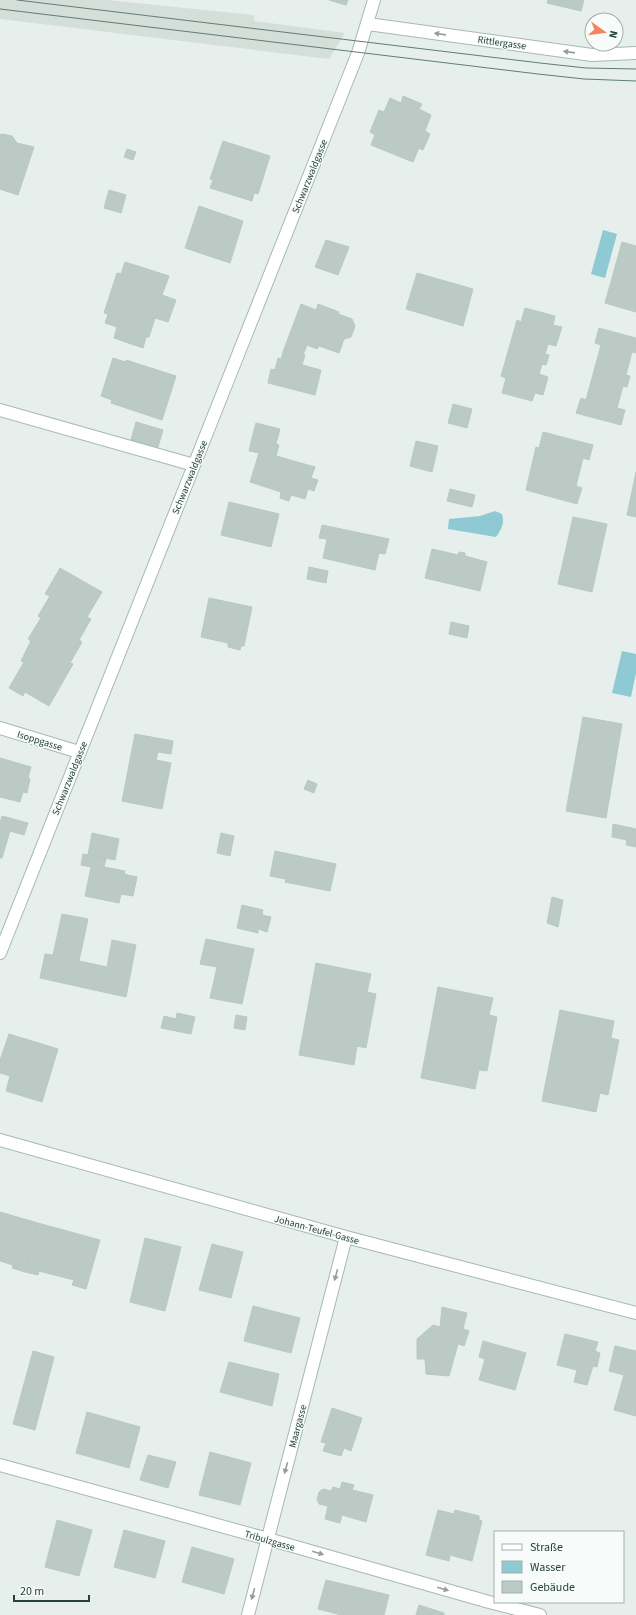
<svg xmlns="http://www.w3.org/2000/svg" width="636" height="1615" font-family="'Source Sans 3',sans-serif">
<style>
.built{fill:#d4dfda}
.water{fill:#8ec9d4}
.building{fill:#bbcac4;stroke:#b8c9c2}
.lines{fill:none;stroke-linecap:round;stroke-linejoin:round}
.minor-casing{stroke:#a8b8b2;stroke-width:14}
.minor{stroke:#fff;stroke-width:12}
.tram{stroke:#5f7d75;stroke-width:1}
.oneway{fill:#92a09c}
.labels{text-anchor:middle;stroke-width:3;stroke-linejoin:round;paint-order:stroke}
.street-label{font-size:10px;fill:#24423a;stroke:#f7fbf9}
</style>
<rect width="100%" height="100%" fill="#e6efeb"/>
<!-- built -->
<path class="built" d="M0 0H107L254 15V21L345 33 329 59 0 19Z"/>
<!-- water -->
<path class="water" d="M603 230 617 234 605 278 591 274Z
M495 511 502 514C505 523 501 530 496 537L448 529 449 519 480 516Z
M622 651 636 654V673L631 697 612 693Z"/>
<!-- building -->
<path class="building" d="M329 0H348L346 5Z
M548 0H584L581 11 547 3Z
M403 96 422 104 419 109 431 115 425 131 430 134 423 150 419 148 413 162 371 145 375 135 370 132 379 110 384 112 390 98 401 103Z
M2 134 12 136 17 143 34 147 18 195 0 189V135Z
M223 141 270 156 258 194 254 193 252 201 210 188 213 180 210 179Z
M127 149 136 152 133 160 124 157Z
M109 190 126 195 121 213 104 208Z
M199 206 243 221 230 263 185 248Z
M326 240 349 247 338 275 315 267Z
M622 242 636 246V312L605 303Z
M125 262 169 276 162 295 176 300 168 322 155 318 149 337H146L143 348 114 338 117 327 105 323 108 314 104 313 117 273 121 274Z
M417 273 473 289 463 326 406 309Z
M301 304 316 310 318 304 339 312 338 314 352 319 355 326 351 337 344 339 339 353 319 346 317 349 307 345 303 355 284 349Z
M525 308 555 316 553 325 562 327 556 346 548 344 545 354 549 355 546 365 542 364 539 374 548 377 543 395 535 393 532 401 502 393 506 378 501 376 517 320 521 322Z
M599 328 636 338V353L632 352 626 375 630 376 627 387 623 386 617 408 625 410 621 425 576 413 581 398 586 400 601 345 595 343Z
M284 349 305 355 302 365 321 370 315 395 268 383 271 369 275 370 278 358 281 359Z
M113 358 125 362 126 360 176 376 162 420 111 403 112 400 101 396Z
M453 404 472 409 467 428 448 423Z
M136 422 163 430 158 447 131 440Z
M256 423 280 429 276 444 252 438Z
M543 432 593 445 589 460 583 458 576 486 582 488 577 504 526 490 536 447 539 448Z
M252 438 279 445 276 456 315 467 311 478 318 480 314 491 308 489 305 499 291 495 289 501 280 498 281 492 250 482 259 453 249 451Z
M416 441 438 446 432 472 410 466Z
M636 472V517L627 515Z
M450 489 475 495 472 507 447 501Z
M229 502 279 514 271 547 221 535Z
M573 517 607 524 592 592 558 584Z
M322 525 389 539 385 554 379 553 375 570 323 558 327 539 319 538Z
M432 549 458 555 459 552 465 553V556L487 562 480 591 425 578Z
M309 567 328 571 326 583 307 579Z
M60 568 102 592 87 617 91 619 79 640 82 642 70 663 73 664 49 706 25 692 23 696 9 688 24 662 21 661 31 641 28 639 41 618 38 616 50 596 45 594Z
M209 598 252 607 244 646H241L240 650 228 647V643L201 637Z
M451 622 469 626 467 638 449 634Z
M583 717 622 724 606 818 566 811Z
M135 734 173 741 171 754 158 752 156 760 171 763 162 809 122 801Z
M0 758 31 767 28 778 30 779 27 793 23 792 20 802 0 797Z
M308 780 317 784 314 793 304 789Z
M2 816 28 823 24 835 10 831 2 858H0V823Z
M613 824 636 829V847L626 845 627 840 612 837Z
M92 833 119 839 115 860 88 855Z
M221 833 234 836 230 856 217 853Z
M275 851 336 864 330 891 285 882 286 879 270 876Z
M83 854 106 858 104 867 125 871 124 874 137 877 133 896 121 894 119 903 85 896 91 867 81 865Z
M552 897 563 900 558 927 547 923Z
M242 905 263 910 262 915 271 917 267 932 258 929V933L237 928Z
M62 914 88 919 79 961 107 967 112 940 136 945 126 997 40 978 45 954 53 955Z
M206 939 254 949 242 1004 210 998 217 967 200 964Z
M316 963 371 974 367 992 376 994 366 1048 357 1046 354 1065 299 1055Z
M438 987 493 998 489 1015 497 1017 487 1071 479 1070 475 1089 421 1078Z
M560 1010 614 1021 611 1038 619 1040 608 1095 600 1093 596 1112 542 1101Z
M177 1013 195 1017 191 1034 161 1028 164 1016 176 1019Z
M236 1015 247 1017 245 1030 234 1028Z
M9 1034 58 1049 42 1102 6 1091 10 1076 0 1073V1060Z
M0 1212 38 1223 25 1272 12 1268 13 1265 0 1261Z
M38 1223 100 1240 86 1289 72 1285 74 1280 39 1271 38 1275 25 1272Z
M145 1238 181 1247 165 1311 130 1302Z
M212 1244 243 1252 231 1298 199 1290Z
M253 1306 300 1318 291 1353 244 1341Z
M442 1307 467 1313 463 1329 469 1331 464 1346 458 1344 449 1376 426 1374 425 1359H417V1339L433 1325 440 1327Z
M565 1334 598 1342 595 1351 600 1353 597 1367 593 1366 587 1385 574 1382 577 1370 557 1365Z
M483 1341 526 1353 515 1390 479 1380 485 1359 479 1357Z
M615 1346 636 1351V1416L614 1410 624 1375 609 1371Z
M33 1351 54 1357 35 1430 13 1424Z
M229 1362 279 1374 272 1406 220 1392Z
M332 1408 362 1418 351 1451 344 1448 341 1456 323 1451 326 1443 321 1442Z
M87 1412 140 1427 129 1468 76 1453Z
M210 1452 251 1463 240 1505 199 1495Z
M148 1455 176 1462 168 1488 140 1480Z
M342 1482 354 1485 352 1490 373 1495 366 1522 342 1515 340 1523 325 1519 328 1506 319 1504 317 1499 319 1492 323 1489 331 1491 333 1487 340 1489Z
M438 1510 454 1514 455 1510 479 1516V1520L482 1521 472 1561 450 1555 449 1561 426 1555Z
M57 1520 92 1530 79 1576 45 1567Z
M124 1530 165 1541 155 1578 114 1567Z
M192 1547 234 1559 224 1594 182 1582Z
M326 1580 389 1595 384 1615H341L318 1609Z
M419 1605 444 1613V1615H416Z"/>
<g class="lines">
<!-- minor casing -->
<g class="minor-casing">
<path id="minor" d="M368 24 592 55 636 53
M0 410 194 465
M0 728 79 752
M0 953 358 53 374 0
M0 1140 346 1237 636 1313
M0 1465 268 1539 489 1602 540 1615
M248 1615 346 1237"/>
</g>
<!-- minor -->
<use href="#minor" class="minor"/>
<!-- tram -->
<path class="tram" d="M17 0 540 63 586 68 636 69
M0 9 538 74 584 79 636 81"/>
</g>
<!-- one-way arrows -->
<defs><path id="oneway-solid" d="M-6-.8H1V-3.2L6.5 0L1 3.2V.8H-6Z"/></defs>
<g class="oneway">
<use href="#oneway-solid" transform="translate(440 34) rotate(-172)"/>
<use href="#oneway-solid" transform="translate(569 52) rotate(-172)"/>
<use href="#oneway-solid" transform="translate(336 1275) rotate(105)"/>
<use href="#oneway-solid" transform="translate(286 1468) rotate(105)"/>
<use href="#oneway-solid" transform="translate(318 1553) rotate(16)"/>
<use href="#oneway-solid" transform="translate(443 1589) rotate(16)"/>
<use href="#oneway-solid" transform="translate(253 1594) rotate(105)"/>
</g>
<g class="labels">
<!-- street labels -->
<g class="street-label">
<text transform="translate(502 42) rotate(8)" y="4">Rittlergasse</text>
<text transform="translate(309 176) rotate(-68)" y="4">Schwarzwaldgasse</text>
<text transform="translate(189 477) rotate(-68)" y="4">Schwarzwaldgasse</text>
<text transform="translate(40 740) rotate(17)" y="4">Isoppgasse</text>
<text transform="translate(69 778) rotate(-68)" y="4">Schwarzwaldgasse</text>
<text transform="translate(317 1229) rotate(15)" y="4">Johann-Teufel-Gasse</text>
<text transform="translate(297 1426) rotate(-75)" y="4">Maargasse</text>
<text transform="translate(270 1540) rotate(16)" y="4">Tribulzgasse</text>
</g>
</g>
<!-- legend -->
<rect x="494" y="1531" width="130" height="72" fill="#f7fbf9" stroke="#a3b1ad"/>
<rect x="502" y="1544" width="20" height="6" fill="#ffffff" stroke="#a3b1ad"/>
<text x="530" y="1551" font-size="12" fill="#24423a">Straße</text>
<rect x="502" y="1561" width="20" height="12" fill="#8ec9d4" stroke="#a3b1ad"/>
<text x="530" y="1571" font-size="12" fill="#24423a">Wasser</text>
<rect x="502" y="1581" width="20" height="12" fill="#bbcac4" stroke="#a3b1ad"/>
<text x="530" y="1591" font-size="12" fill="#24423a">Gebäude</text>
<!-- north arrow -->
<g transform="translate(604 32) rotate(104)"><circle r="19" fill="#f7fbf9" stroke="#a3b1ad"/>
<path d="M0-3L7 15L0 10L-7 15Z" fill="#f4845f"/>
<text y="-6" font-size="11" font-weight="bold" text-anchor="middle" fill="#24423a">N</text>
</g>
<!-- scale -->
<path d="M14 1595v6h75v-6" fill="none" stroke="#24423a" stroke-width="2"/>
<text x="20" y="1595" font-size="12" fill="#24423a" stroke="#f7fbf9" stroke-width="3" paint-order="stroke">20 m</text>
</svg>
